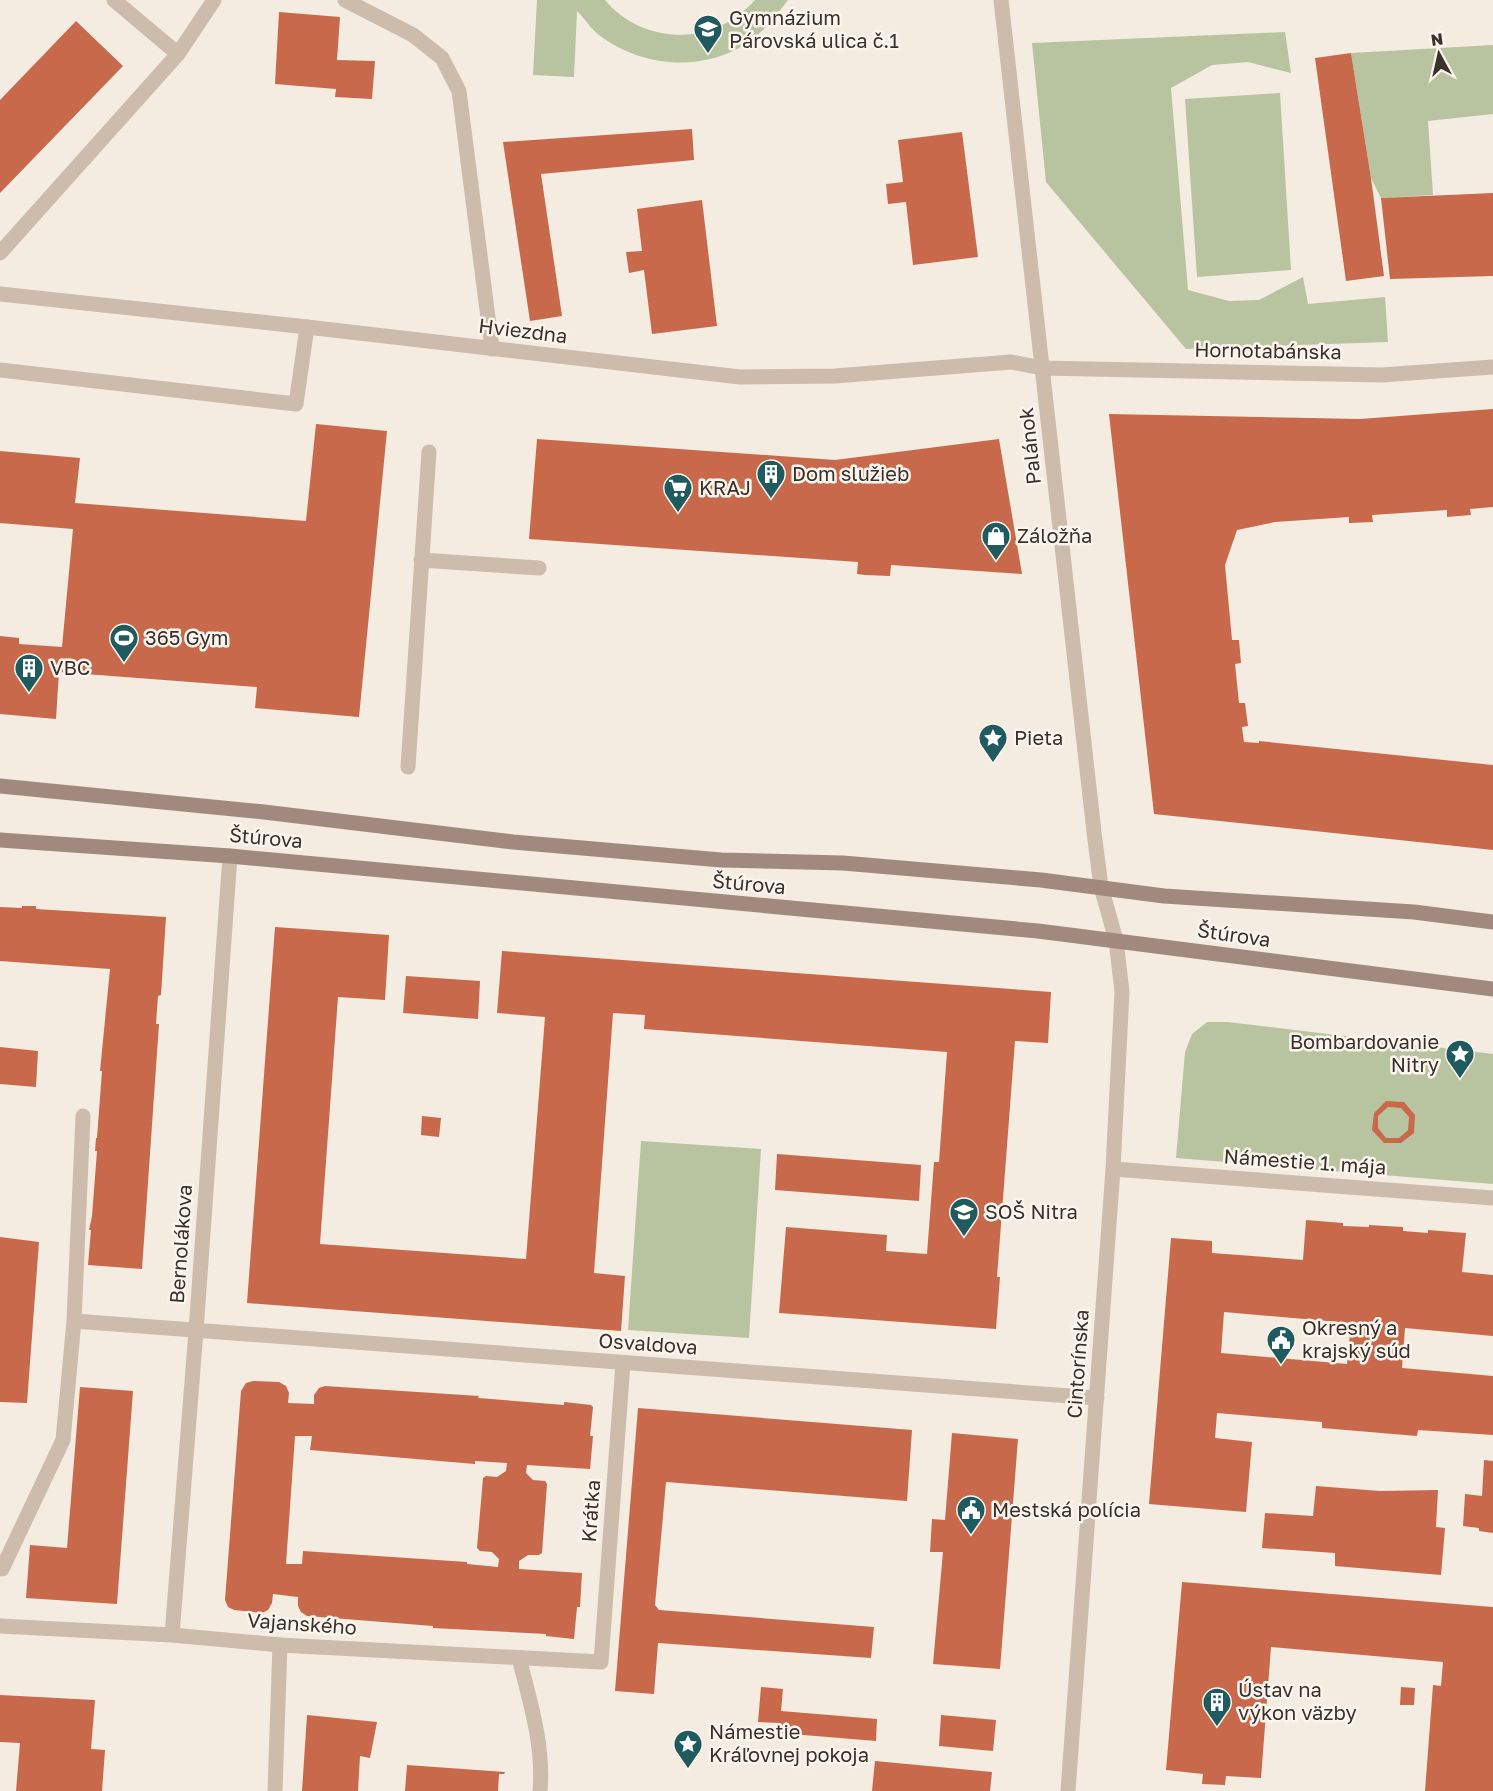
<svg xmlns="http://www.w3.org/2000/svg" width="1493" height="1791" font-family="'Golos Text',sans-serif">
<style>
.green{fill:#b8c4a0}
.building{fill:#c8694b;fill-rule:evenodd}
.lines{fill:none;stroke-linecap:round;stroke-linejoin:round}
.service{stroke:#cdbbac;stroke-width:15}
.minor{stroke:#cdbbac;stroke-width:15}
.secondary{stroke:#a18a7d;stroke-width:15}
.labels{text-anchor:middle;stroke-width:5;stroke-linejoin:round;paint-order:stroke}
.poi-label{font-size:20px;fill:#3b302b;stroke:#fbf5ee;text-anchor:start}
.street-label{font-size:20px;fill:#3b302b;stroke:#fbf5ee}
</style>
<rect width="100%" height="100%" fill="#f4ebe1"/>
<!-- green -->
<path class="green" d="M537 0H605C637 39 698 47 738 15 744 11 750 6 755 0H788C776 16 764 32 747 43 702 73 641 67 599 35 591 29 585 19 577 11L574 77 533 75Z
M1285 32 1291 73 1248 62 1212 65 1171 88 1188 290 1229 301 1259 300 1303 277 1308 304 1385 297 1388 342 1186 349 1046 182 1032 43Z
M1493 45V114L1428 121 1433 195 1381 198 1371 178 1351 53Z
M1280 93 1291 270 1197 277 1185 99Z
M1207 1022H1228L1493 1054V1184L1176 1158 1185 1052 1192 1034Z
M641 1141 761 1149 749 1338 628 1330Z"/>
<!-- building -->
<path class="building" d="M279 12 340 17 337 60 375 61 372 99 335 97 336 89 275 84Z
M76 21 123 66 0 193V100Z
M1351 53 1371 178 1384 276 1346 281 1315 58Z
M692 129 694 160 541 174 562 316 530 321 503 142Z
M962 132 978 257 913 265 906 202 888 204 886 184 903 182 898 140Z
M1493 193V276L1390 279 1381 198Z
M702 200 717 326 652 334 644 270 629 273 626 252 642 251 637 209Z
M1493 409V507L1470 509 1471 515 1447 517V510L1372 515 1373 522 1349 523V517L1275 522 1237 530 1225 565 1232 640H1239L1241 663 1235 664 1239 703H1245L1248 726 1242 727 1244 742 1259 743V741L1493 765V850L1154 814 1109 414 1360 419Z
M316 424 387 431 359 717 255 708 257 687 59 672 56 719 0 714V636L19 638V644L62 647 73 529 0 523V451L80 458 75 503 306 521Z
M537 439 835 460 999 439 1022 574 891 565 890 576 865 575 857 574 858 562 529 539Z
M22 906H36V909L166 917 161 995 158 996 156 1024H159L142 1269 88 1265 91 1230H89L92 1216 97 1151H95L96 1138H97L102 1071H100L110 969 0 961V907L22 908Z
M275 927 389 935 385 1000 338 997 320 1244 526 1259 545 1017 497 1013 502 951 1051 992 1048 1043 1015 1041 997 1277H1000L996 1329 779 1313 786 1227 887 1235 886 1251 927 1254 934 1162H939L947 1052 644 1029 645 1015 613 1013 594 1273 625 1276 621 1331 247 1303Z
M406 976 480 981 478 1019 403 1013Z
M0 1047 38 1051 36 1087 0 1084Z
M1386 1101 1404 1102 1415 1115 1414 1133 1401 1143H1384L1372 1130 1374 1113ZM1388 1107 1401 1108 1409 1117 1408 1130 1399 1138H1386L1378 1128V1116Z
M422 1116 441 1118 439 1137 421 1135Z
M777 1154 921 1165 919 1201 775 1190Z
M1306 1220 1343 1223V1226L1369 1227V1225L1403 1227V1231L1428 1233V1230L1466 1233 1462 1272 1493 1275V1336L1405 1328 1402 1368 1493 1376V1435L1418 1430 1417 1436 1322 1428V1422L1217 1413 1215 1438 1252 1442 1246 1512 1149 1504 1171 1238 1212 1241V1253L1303 1260ZM1224 1312 1351 1323 1347 1364 1221 1353Z
M0 1237 39 1242 27 1403 0 1402Z
M253 1381 279 1382 286 1386 289 1393 288 1403 314 1404V1395L319 1388 325 1386 479 1396 478 1398 564 1405V1402L591 1405 593 1407 590 1436H593L590 1469 527 1465 526 1473 533 1480 545 1481 547 1484 542 1553 539 1555H528L519 1561V1569L582 1573 580 1607H577L574 1639 546 1636V1634L433 1628V1626L307 1616 301 1612 298 1606V1597L273 1594 272 1603 268 1610 262 1613 234 1610 228 1607 225 1600 241 1391 246 1383ZM295 1436H312L310 1450 475 1464V1461L507 1463 506 1471 497 1477 486 1476 483 1478 477 1548 480 1551 492 1552 499 1559 498 1567 467 1564V1562L303 1551 302 1564H286Z
M80 1387 133 1391 117 1604 26 1598 30 1545 67 1548Z
M638 1408 912 1430 907 1501 666 1482 655 1605 659 1610 874 1627 871 1658 658 1643 654 1694 615 1691Z
M952 1433 1018 1439 1000 1669 933 1664 943 1552H930L932 1519 945 1520Z
M1484 1460 1493 1461V1533L1479 1531V1528L1463 1526 1465 1494 1482 1496Z
M1316 1486 1380 1491 1438 1490 1436 1527 1445 1528 1441 1575 1335 1566V1553L1262 1548 1265 1513 1313 1516Z
M1182 1582 1493 1607V1791H1425L1433 1685 1441 1686 1443 1662 1271 1647 1261 1778 1226 1776 1225 1785 1202 1784 1203 1774 1166 1770Z
M761 1687 783 1689 781 1711 877 1719 876 1741 779 1733 780 1723 758 1722Z
M1401 1687 1415 1688 1414 1705H1400Z
M0 1695 95 1700 91 1749 105 1750 102 1791H16L20 1743 0 1742Z
M307 1715 377 1722 370 1758 360 1756 358 1791H302Z
M941 1715 996 1720 993 1751 939 1746Z
M875 1761 992 1772 990 1791H872Z
M407 1765 505 1772 504 1774H499L498 1791H405Z"/>
<g class="lines">
<!-- service -->
<path class="service" d="M345 0 413 35 442 58 459 91 492 349
M0 370 296 404 307 327
M421 560 539 568
M408 767 429 452
M519 1658C530 1702 544 1745 540 1791
M275 1791 280 1645"/>
<!-- minor -->
<path class="minor" d="M114 0 178 54
M1001 0 1094 832 1101 887 1116 940 1122 992 1113 1169 1068 1791
M0 253 178 54 214 0
M0 294 307 327 740 377 835 376 1011 362 1042 368 1382 375 1493 367
M83 1116 74 1321 1097 1398
M1113 1169 1493 1198
M2 1569 63 1440 74 1321
M0 1626 172 1635 280 1645 601 1662 623 1363
M172 1635 196 1331 230 856"/>
<!-- secondary -->
<path class="secondary" d="M0 786 264 812 513 842 721 860 843 863 1041 880 1164 896 1414 912 1493 922
M0 840 230 856 1038 931 1493 989"/>
</g>
<!-- icons -->
<defs>
<g id="school-pin" transform="scale(1.5)"><path d="M0 17L-7.5 6A9.5 9.5 0 1 1 7.5 6Z" fill="#1f5a5e" stroke="#fbf5ee"/><path d="M0-5L7-2L0 1L-7-2ZM-4 1L0 2.5L4 1V4Q0 6-4 4Z" fill="#fff"/></g>
<g id="building-pin" transform="scale(1.5)"><path d="M0 17L-7.5 6A9.5 9.5 0 1 1 7.5 6Z" fill="#1f5a5e" stroke="#fbf5ee"/><path d="M-4-6H4V6H1V3H-1V6H-4ZM-2.5-4.3h1.7v1.8h-1.7ZM.8-4.3h1.7v1.8H.8ZM-2.5-1h1.7V.8h-1.7ZM.8-1h1.7V.8H.8Z" fill="#fff"/></g>
<g id="supermarket-pin" transform="scale(1.5)"><path d="M0 17L-7.5 6A9.5 9.5 0 1 1 7.5 6Z" fill="#1f5a5e" stroke="#fbf5ee"/><path d="M-6-5.5h2.5l.6 2H6L4.5 2H-2.5L-4.4-4H-6ZM-1.5 3.2a1.3 1.3 0 1 0 .1 0ZM3 3.2a1.3 1.3 0 1 0 .1 0Z" fill="#fff"/></g>
<g id="shop-pin" transform="scale(1.5)"><path d="M0 17L-7.5 6A9.5 9.5 0 1 1 7.5 6Z" fill="#1f5a5e" stroke="#fbf5ee"/><path d="M-5-2.5h2.3a2.7 3.5 0 0 1 5.4 0H5L5.5 6h-11ZM-1.5-2.5h3a1.5 2.3 0 0 0-3 0Z" fill="#fff"/></g>
<g id="stadium-pin" transform="scale(1.5)"><path d="M0 17L-7.5 6A9.5 9.5 0 1 1 7.5 6Z" fill="#1f5a5e" stroke="#fbf5ee"/><path d="M0-5a6.5 5 0 1 0 0 10a6.5 5 0 1 0 0-10ZM-3.5-1.8h7v3.6h-7Z" fill="#fff"/></g>
<g id="sight-pin" transform="scale(1.5)"><path d="M0 17L-7.5 6A9.5 9.5 0 1 1 7.5 6Z" fill="#1f5a5e" stroke="#fbf5ee"/><path d="M0-6L1.8-2.2L6-1.7L2.9 1.2L3.7 5.4L0 3.3L-3.7 5.4L-2.9 1.2L-6-1.7L-1.8-2.2Z" fill="#fff"/></g>
<g id="civic-pin" transform="scale(1.5)"><path d="M0 17L-7.5 6A9.5 9.5 0 1 1 7.5 6Z" fill="#1f5a5e" stroke="#fbf5ee"/><path d="M-.6-6.5H3V-4.5H.6V-3L4-1V1h2V6H-6V1h2V-1L-.6-3ZM-1.2 2.5V6h2.4V2.5Z" fill="#fff"/></g>
</defs>
<g fill-rule="evenodd">
<use href="#school-pin" x="708" y="29"/>
<use href="#building-pin" x="771" y="474"/>
<use href="#supermarket-pin" x="678" y="488"/>
<use href="#shop-pin" x="996" y="536"/>
<use href="#stadium-pin" x="124" y="638"/>
<use href="#building-pin" x="29" y="668"/>
<use href="#sight-pin" x="993" y="738"/>
<use href="#sight-pin" x="1460" y="1054"/>
<use href="#school-pin" x="964" y="1212"/>
<use href="#civic-pin" x="1281" y="1340"/>
<use href="#civic-pin" x="971" y="1510"/>
<use href="#building-pin" x="1217" y="1702"/>
<use href="#sight-pin" x="688" y="1744"/>
</g>
<g class="labels">
<!-- poi labels -->
<g class="poi-label">
<text x="729" y="25">Gymnázium<tspan x="729" dy="23">Párovská ulica č.1</tspan></text>
<text x="792" y="481">Dom služieb</text>
<text x="699" y="495">KRAJ</text>
<text x="1017" y="543">Záložňa</text>
<text x="145" y="645">365 Gym</text>
<text x="50" y="675">VBC</text>
<text x="1014" y="745">Pieta</text>
<text x="1439" y="1049" text-anchor="end">Bombardovanie<tspan x="1439" dy="23">Nitry</tspan></text>
<text x="985" y="1219">SOŠ Nitra</text>
<text x="1302" y="1335">Okresný a<tspan x="1302" dy="23">krajský súd</tspan></text>
<text x="992" y="1517">Mestská polícia</text>
<text x="1238" y="1697">Ústav na<tspan x="1238" dy="23">výkon väzby</tspan></text>
<text x="709" y="1739">Námestie<tspan x="709" dy="23">Kráľovnej pokoja</tspan></text>
</g>
<!-- street labels -->
<g class="street-label">
<text transform="translate(523 331) rotate(7)" y="7">Hviezdna</text>
<text transform="translate(1268 351) rotate(1)" y="7">Hornotabánska</text>
<text transform="translate(1030 446) rotate(-96)" y="7">Palánok</text>
<text transform="translate(266 838) rotate(5)" y="7">Štúrova</text>
<text transform="translate(749 884) rotate(5)" y="7">Štúrova</text>
<text transform="translate(1234 935) rotate(8)" y="7">Štúrova</text>
<text transform="translate(1305 1162) rotate(4)" y="7">Námestie 1. mája</text>
<text transform="translate(181 1244) rotate(-86)" y="7">Bernolákova</text>
<text transform="translate(648 1344) rotate(4)" y="7">Osvaldova</text>
<text transform="translate(1078 1364) rotate(-86)" y="7">Cintorínska</text>
<text transform="translate(591 1511) rotate(-86)" y="7">Krátka</text>
<text transform="translate(302 1624) rotate(4)" y="7">Vajanského</text>
</g>
</g>
<!-- north arrow -->
<g transform="translate(1439 54) rotate(352)" stroke="#fbf5ee" stroke-width="4.5" paint-order="stroke">
<path d="M0-4.5L10 22L0 15L-10 22Z" fill="#3b302b"/>
<text y="-9" font-size="16" font-weight="bold" text-anchor="middle" fill="#3b302b">N</text>
</g>
</svg>
